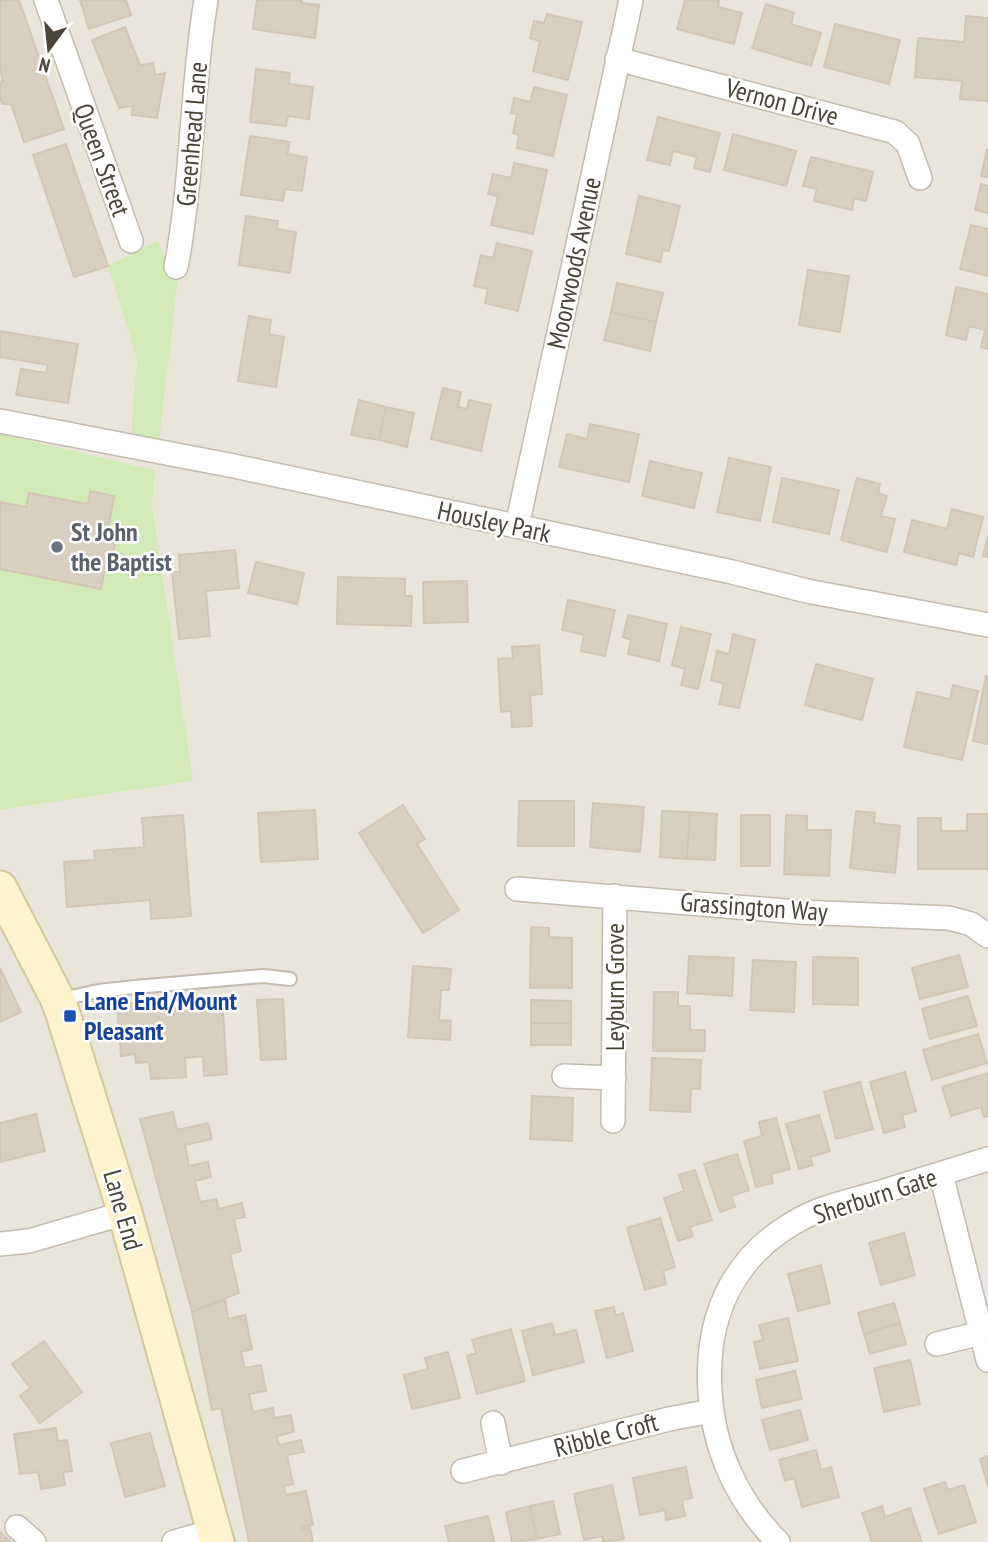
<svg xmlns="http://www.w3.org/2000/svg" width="988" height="1542" font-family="'PT Sans Narrow',sans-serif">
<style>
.residential{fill:#eae5da;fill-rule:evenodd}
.green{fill:#d2eab5}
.building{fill:#d8cfc1;stroke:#d3c7b4;stroke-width:2}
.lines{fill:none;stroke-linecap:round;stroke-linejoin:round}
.lane-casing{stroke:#c2bbae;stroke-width:16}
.street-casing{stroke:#c2bbae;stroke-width:26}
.secondary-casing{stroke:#d6c79b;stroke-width:37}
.lane{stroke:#fff;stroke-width:12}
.street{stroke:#fff;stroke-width:23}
.secondary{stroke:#fff3cd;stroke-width:33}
.worship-dot{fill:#6b7280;stroke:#fff;stroke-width:2.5}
.transit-dot{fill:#1a4fb4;stroke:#fff;stroke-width:2.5}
.labels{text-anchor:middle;stroke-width:5;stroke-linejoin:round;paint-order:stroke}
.street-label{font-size:26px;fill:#4b4439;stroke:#fff}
.worship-label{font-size:26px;font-weight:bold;fill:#5b616d;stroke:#fff;text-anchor:start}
.transit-label{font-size:26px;font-weight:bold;fill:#164399;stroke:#fff;text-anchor:start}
</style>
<rect width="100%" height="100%" fill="#f6f3ec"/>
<!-- residential -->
<path class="residential" d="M0 0H988V1542H0V810L192 781 152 505 155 470 0 434ZM137 358 158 441 131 433Z"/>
<!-- green -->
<path class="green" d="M157 241 178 278 159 441 131 433 137 358 108 266Z
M0 434 155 470 152 505 193 781 0 810Z"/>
<!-- building -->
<path class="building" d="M0 0H19L64 129 24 142 11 104H2L0 97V82L3 81 0 71Z
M80 0H126L131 15 89 29Z
M257 0H302V3L319 5 315 38 253 29Z
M685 0H719L718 7 742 13 734 44 677 29Z
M766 4 794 13 791 24 821 33 811 66 752 48Z
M547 14 582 22 568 80 533 71 540 41 530 38 534 21 544 23Z
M966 16 988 18V101L960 99 962 81 915 77 918 38 964 42Z
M835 24 900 40 889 84 824 67Z
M125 27 140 65 153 63 155 75 165 73 157 118 132 115 133 106 119 108 92 40Z
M256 69 290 73 289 84 313 87 309 119 288 116 286 126 250 122Z
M534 87 567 95 553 156 517 148 519 135 513 133 517 114 511 113 514 98 530 102Z
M658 117 720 133 710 172 694 168 697 157 673 151 670 165 647 160Z
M733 134 796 151 786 186 724 170Z
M250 136 290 142 287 154 307 157 302 191 285 189 283 201 241 195Z
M66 144 108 266 74 277 33 155Z
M987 150 988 151V177L981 176Z
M811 157 873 172 866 201 854 198 852 210 814 201 817 189 803 186Z
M514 163 547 170 533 234 491 225 498 196 488 194 493 174 511 178Z
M981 184 988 186V213L975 210Z
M639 196 680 206 669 251 663 250 660 262 626 254Z
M246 216 278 221 277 229 296 232 290 273 239 265Z
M971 225 988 229V276L960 269Z
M497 243 532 251 518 311 485 303 488 289 474 286 481 255 493 258Z
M808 270 849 276 840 332 799 325Z
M617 283 663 293 656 322 611 312Z
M956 287 988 294V349L981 347 985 330 969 326 966 340 946 335Z
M611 312 656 322 650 351 604 340Z
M249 316 271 320 269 334 284 337 276 387 238 381Z
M0 331 78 344 68 403 16 395 21 369 46 373 48 365 0 357Z
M443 388 461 392 458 407 467 409 469 400 491 405 481 451 431 439Z
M359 400 386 407 379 440 351 435Z
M386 407 414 413 407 447 379 440Z
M590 424 639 434 629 482 559 467 567 434 587 439Z
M729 458 771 467 760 521 717 512Z
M650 461 702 473 694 508 642 496Z
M782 478 839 490 829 534 773 522Z
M857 478 880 484 878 493 887 496 881 516 895 519 887 552 841 540Z
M90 491 114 496 108 529 117 531 111 565 106 563 101 589 0 569V502L26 507 29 493 88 504Z
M952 509 983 517 973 557 959 553 956 565 904 552 912 520 947 529Z
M988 536V557L983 556Z
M235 550 239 588 206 591 210 636 179 639 172 572H180L179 555Z
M256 562 304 573 297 604 248 593Z
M338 577 405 579V596H412L411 626 337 624Z
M467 581 468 622 424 623 423 582Z
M568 600 615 610 605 656 581 651 584 635 562 630Z
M628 615 667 624 659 661 628 654 631 640 623 637Z
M681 627 711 634 698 689 681 685 685 669 672 665Z
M733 634 755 640 739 708 719 704 724 684 711 680 717 651 729 654Z
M539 645 542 694 530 695 532 726 512 727 511 711 501 712 498 659 513 658 512 647Z
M816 664 873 679 862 720 805 705Z
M986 676 988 677V744L973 741Z
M953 685 978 691 962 760 904 747 917 692 950 699Z
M519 801H574V846H518Z
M593 803 644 807 640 852 590 847Z
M403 805 425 839 417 844 459 910 423 933 359 833Z
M315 810 318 859 261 862 258 813Z
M662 811 690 812 687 859 660 857Z
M856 811 875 813 874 823 900 826 895 873 850 868Z
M690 812 717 814 715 860 687 859Z
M967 814H988V869H918V818H941V831H967Z
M183 815 191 916 151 919 150 900 67 907 64 862 95 860 94 851 144 847 142 818Z
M741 815H770V866H741Z
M786 815 807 816V830H831L829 876 784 874Z
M531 927 549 928V937L572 938V988H530Z
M959 955 968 987 920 999 912 968Z
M689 956 734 958 732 996 687 993Z
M813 957 858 958V1005L813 1004Z
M753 960 796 962 794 1012 750 1010Z
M413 966 451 969 449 990H441L439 1020 451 1021 450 1040 408 1037Z
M0 968 21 1012 0 1022Z
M654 992H678V1006H690V1030H705V1051H653Z
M968 996 977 1026 930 1039 922 1009Z
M222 997 227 1074 204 1076 203 1056 185 1058 186 1077 151 1079 149 1062 136 1063 135 1054 121 1056 117 1004Z
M283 999 286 1059 261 1060 257 1000Z
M531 1000 571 1001V1023H531Z
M531 1023H571V1045H531Z
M978 1034 987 1063 932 1080 923 1050Z
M652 1058 701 1060 700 1089H691L690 1112 650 1110Z
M905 1072 916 1111 902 1115 905 1127 884 1133 870 1082Z
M988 1073V1116L984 1117 981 1107 951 1116 942 1087Z
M860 1082 873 1129 836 1139 824 1092Z
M532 1096 573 1098 572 1141 530 1139Z
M173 1112 177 1130 208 1123 212 1139 185 1145 189 1166 208 1162 211 1177 195 1181 200 1202 216 1199 219 1209 242 1203 245 1217 234 1219 241 1251 230 1254 239 1293 192 1312 140 1119Z
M36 1114 45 1151 0 1162V1123Z
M819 1115 830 1151 810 1157 813 1165 799 1169 786 1124Z
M776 1118 790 1169 771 1174 773 1183 756 1187 744 1141 762 1136 759 1122Z
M737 1154 749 1190 731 1196 735 1207 720 1212 704 1164Z
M695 1170 712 1220 690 1227 693 1236 678 1241 664 1198 684 1191 679 1175Z
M660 1218 675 1267 663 1271 666 1284 645 1290 627 1228Z
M904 1233 915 1275 881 1285 869 1243Z
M821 1265 830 1303 798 1311 788 1274Z
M225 1299 228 1319 245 1315 252 1349 241 1352 245 1368 261 1365 266 1391 249 1394 253 1412 273 1408 274 1418 291 1415 294 1432 277 1436 279 1445 301 1440 304 1452 287 1455 293 1484 284 1486 286 1495 306 1491 313 1525 302 1527V1529L310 1528 313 1542H249L221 1408 212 1410 192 1312Z
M894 1303 900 1323 864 1334 858 1313Z
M614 1307 616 1316 623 1313 633 1351 607 1358 595 1311Z
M788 1318 798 1361 760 1369 754 1342 763 1340 759 1325Z
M552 1323 555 1335 576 1330 584 1362 533 1375 522 1331Z
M900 1323 906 1344 870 1354 864 1334Z
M511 1329 525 1381 477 1394 467 1356 476 1353 472 1340Z
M44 1341 82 1392 40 1423 20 1396 30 1388 12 1364Z
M448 1352 460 1398 412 1409 404 1375 428 1369 425 1358Z
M910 1360 920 1404 884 1412 874 1368Z
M795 1371 802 1399 762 1408 756 1380Z
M800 1410 808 1440 770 1450 762 1420Z
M56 1428 58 1441 67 1440 72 1471 63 1472 65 1485 41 1489 38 1472 20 1474 14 1434Z
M150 1433 165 1486 125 1497 111 1443Z
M816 1450 821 1470 831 1467 839 1497 802 1507 794 1478 785 1481 779 1460Z
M988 1456V1486L980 1459Z
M686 1467 692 1498 682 1500 685 1516 666 1520 665 1510 640 1515 633 1478Z
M945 1482 948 1490 964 1485 976 1522 939 1534 924 1489Z
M612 1485 624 1539 603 1542 602 1536 584 1540 574 1494Z
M553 1501 560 1534 537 1539 530 1506Z
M530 1506 537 1539 512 1542 506 1512Z
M882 1506 885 1517 910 1508 922 1542H872L862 1513Z
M488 1516 494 1542H449L445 1526Z
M0 1532 11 1542H0Z"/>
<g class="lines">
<!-- lane casing -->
<g class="lane-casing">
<path id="lane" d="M58 1000 98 991 135 987 263 976 290 979"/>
</g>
<!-- street casing -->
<g class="street-casing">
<path id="street" d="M46 0 131 241
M617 59 895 132 908 144 920 178
M176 267C193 179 191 89 206 0
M0 421 234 466 732 572 807 591 988 625
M517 526 631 0
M517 889 798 912 949 918 971 924 988 936
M564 1076 614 1078
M613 1121 615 896
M941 1174 988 1360
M0 1244 29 1241 125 1213
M937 1344 981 1333
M493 1423 501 1463
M463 1471 669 1419 711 1411
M17 1527 34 1542
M174 1542 214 1531
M778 1542C737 1501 713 1448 710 1391 705 1311 737 1249 810 1214 832 1204 858 1199 881 1192 917 1181 953 1170 988 1159"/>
</g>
<!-- secondary casing -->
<g class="secondary-casing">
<path id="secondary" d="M0 888 58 1000 64 1017 125 1213 217 1542"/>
</g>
<!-- lane -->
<use href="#lane" class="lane"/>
<!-- street -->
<use href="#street" class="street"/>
<!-- secondary -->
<use href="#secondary" class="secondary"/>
</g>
<!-- markers -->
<circle class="worship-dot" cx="57" cy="547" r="7"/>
<rect class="transit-dot" x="63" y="1009" width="14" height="14" rx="3.5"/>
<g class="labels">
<!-- street labels -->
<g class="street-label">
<text transform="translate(782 102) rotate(15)" y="9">Vernon Drive</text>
<text transform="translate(192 134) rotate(-85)" y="9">Greenhead Lane</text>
<text transform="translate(102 160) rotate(70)" y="9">Queen Street</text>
<text transform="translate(574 263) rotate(-78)" y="9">Moorwoods Avenue</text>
<text transform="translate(494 522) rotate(12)" y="9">Housley Park</text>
<text transform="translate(754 907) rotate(4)" y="9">Grassington Way</text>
<text transform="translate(615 987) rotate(-90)" y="9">Leyburn Grove</text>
<text transform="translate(875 1196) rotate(-18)" y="9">Sherburn Gate</text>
<text transform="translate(123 1210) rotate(74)" y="9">Lane End</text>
<text transform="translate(606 1435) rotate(-15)" y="9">Ribble Croft</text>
</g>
<!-- worship labels -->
<g class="worship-label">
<text x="71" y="541">St John<tspan x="71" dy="30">the Baptist</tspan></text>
</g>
<!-- transit labels -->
<g class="transit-label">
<text x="84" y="1010">Lane End/Mount<tspan x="84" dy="30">Pleasant</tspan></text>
</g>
</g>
<!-- north arrow -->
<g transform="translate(49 49) rotate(195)" stroke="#ffffff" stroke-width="5" paint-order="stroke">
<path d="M0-5L12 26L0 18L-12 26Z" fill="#4b4439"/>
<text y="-10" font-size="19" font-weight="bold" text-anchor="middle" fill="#4b4439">N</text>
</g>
</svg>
